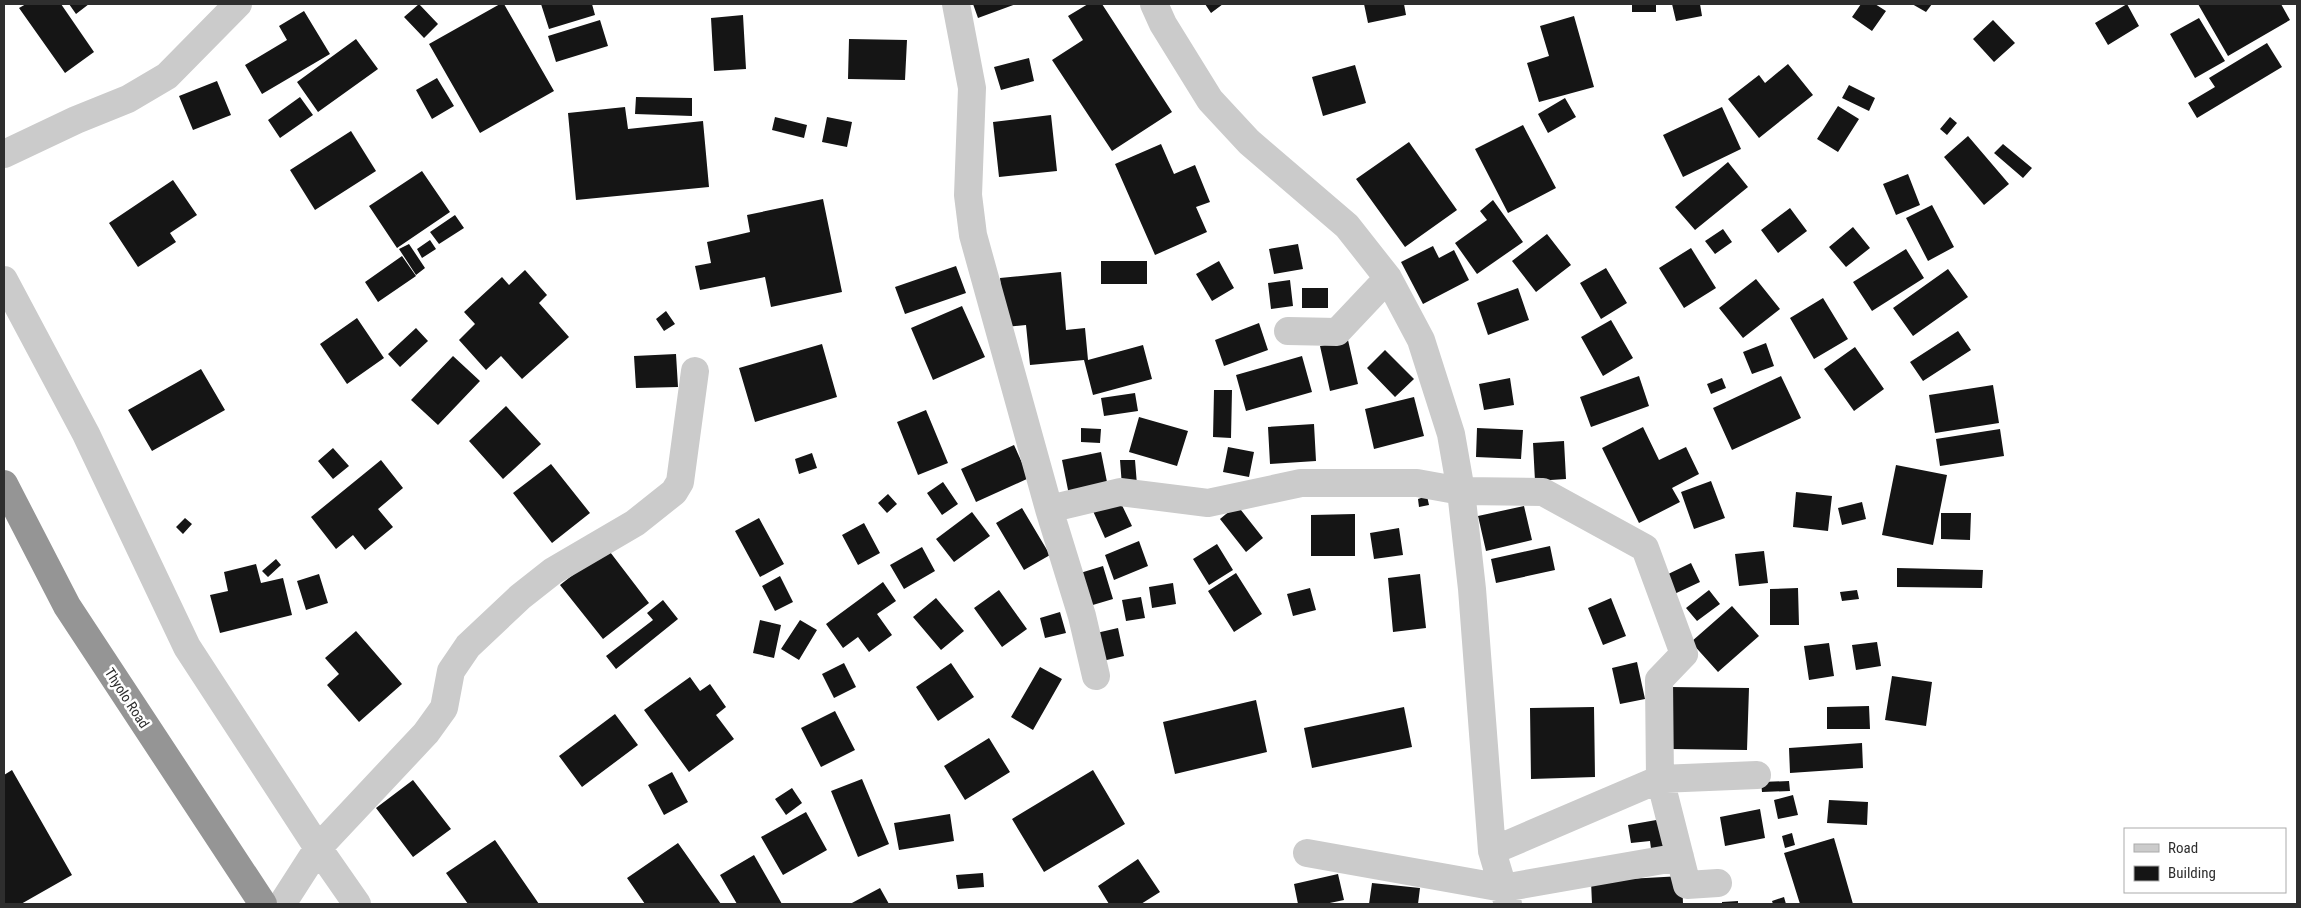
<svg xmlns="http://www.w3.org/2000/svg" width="2301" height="908" font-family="'Roboto Condensed',sans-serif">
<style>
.building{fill:#151515}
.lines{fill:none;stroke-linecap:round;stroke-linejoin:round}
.street{stroke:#cbcbcb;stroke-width:28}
.highway{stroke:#959595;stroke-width:28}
.labels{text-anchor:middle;stroke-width:5;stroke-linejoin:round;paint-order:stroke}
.street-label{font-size:14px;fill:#2e2e2e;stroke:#fff}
</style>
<rect width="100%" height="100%" fill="#fff"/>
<!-- building -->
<path class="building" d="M26 4H61L94 52 65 73 19 8Z
M69 4H89L76 14Z
M419 4 438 24 424 38 404 17Z
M500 4H504L554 91 480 133 429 44Z
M541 4H592L595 15 549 29Z
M973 4H1016L978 18Z
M1088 4H1102L1172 112 1112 151 1052 60 1083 40 1068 16Z
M1205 4H1223L1211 13Z
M1364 4H1404L1406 15 1368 23Z
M1632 4H1656V12H1632Z
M1672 4H1700L1702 16 1676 21Z
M1861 4H1875L1886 11 1872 31 1852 17Z
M1912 4H1932L1926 12Z
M2127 4 2139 26 2108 45 2095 23Z
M2198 4H2281L2290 20 2228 56Z
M304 11 330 54 262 94 245 65 287 40 279 26Z
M743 15 746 69 714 71 711 18Z
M1574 16 1594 87 1539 102 1527 63 1549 56 1540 26Z
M2199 18 2225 61 2195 78 2170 34Z
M600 20 608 46 556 62 548 36Z
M1993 20 2015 43 1994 62 1973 39Z
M356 39 378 69 318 112 297 82Z
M849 39 907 40 905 80 848 79Z
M2267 43 2282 67 2197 118 2188 103 2215 87 2209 78Z
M1029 58 1034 81 1001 90 994 67Z
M1788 64 1813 95 1759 138 1728 99 1759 75 1765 83Z
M1355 65 1366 103 1323 116 1312 77Z
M437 78 454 106 432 119 416 90Z
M217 81 231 115 193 130 179 96Z
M1849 85 1875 98 1869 111 1842 98Z
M300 97 313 115 280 138 268 120Z
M636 97 692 98V116L635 114Z
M1565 98 1576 117 1548 133 1538 114Z
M1838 106 1859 119 1838 152 1817 139Z
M625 107 628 129 703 121 709 187 576 200 568 113Z
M1722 107 1741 149 1683 177 1663 135Z
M1051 115 1057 171 999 177 993 122Z
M775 117 807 125 804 138 772 130Z
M827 117 852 122 847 147 822 142Z
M1950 117 1957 123 1947 135 1940 129Z
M1523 125 1556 188 1508 213 1475 149Z
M351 131 376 171 315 210 290 170Z
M1968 136 2009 184 1984 205 1944 157Z
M1409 142 1457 210 1405 247 1356 179Z
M1161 144 1174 174 1195 165 1210 202 1196 207 1207 232 1155 255 1115 164Z
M2003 144 2032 168 2023 178 1994 153Z
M1728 162 1748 187 1695 230 1675 207Z
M422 171 450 212 397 248 369 206Z
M1908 174 1920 205 1896 215 1883 184Z
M173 180 197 215 170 233 176 242 138 267 109 223Z
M823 199 842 292 771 307 765 277 700 290 695 266 711 263 707 242 750 232 747 215Z
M1493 200 1523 242 1477 274 1455 243 1487 220 1480 211Z
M1932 205 1954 247 1928 261 1906 218Z
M1790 208 1807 231 1778 253 1761 230Z
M455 215 464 228 439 244 430 232Z
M1853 227 1870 248 1846 267 1829 247Z
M1723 229 1732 242 1715 254 1705 241Z
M1547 234 1571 265 1536 292 1512 261Z
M430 240 436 249 422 258 417 249Z
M409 244 425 268 416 275 399 249Z
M1298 244 1303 269 1274 274 1269 249Z
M1433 246 1439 258 1454 250 1469 280 1423 304 1401 262Z
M1691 248 1716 288 1684 308 1659 268Z
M1906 249 1924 278 1872 311 1853 282Z
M402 256 416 276 378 302 365 282Z
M1101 261H1147V284H1101Z
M1219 261 1234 288 1212 301 1196 274Z
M956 266 966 293 905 314 895 287Z
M1606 268 1627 303 1601 319 1580 283Z
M1948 269 1968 297 1913 336 1893 308Z
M525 270 547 295 539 303 569 337 522 379 501 356 486 370 459 340 475 324 464 312 502 277 509 285Z
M1061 272 1066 330 1085 328 1088 360 1143 345 1152 379 1093 395 1084 360 1030 365 1026 325 1005 327 1000 278Z
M1756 279 1780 309 1743 338 1719 308Z
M1290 280 1293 306 1271 309 1268 283Z
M1302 288H1328V308H1302Z
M1518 288 1529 320 1488 335 1477 303Z
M1823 298 1848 339 1814 359 1790 318Z
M962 306 985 357 933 380 911 328Z
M666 311 675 324 664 331 656 319Z
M357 318 384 358 347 384 320 344Z
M1611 320 1633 358 1603 376 1581 337Z
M1259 323 1268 350 1224 366 1215 340Z
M416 328 428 341 400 367 388 354Z
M1958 331 1971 350 1923 381 1910 362Z
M1348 340 1358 384 1330 391 1320 346Z
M1766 343 1774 366 1752 374 1743 352Z
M822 344 837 397 755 422 739 368Z
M1855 347 1884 389 1854 411 1824 369Z
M1385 350 1414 379 1395 397 1367 368Z
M676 354 678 387 636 388 634 356Z
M453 356 480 381 438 425 411 400Z
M1302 356 1312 392 1246 411 1236 375Z
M201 369 225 410 152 451 128 410Z
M1639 376 1649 406 1591 427 1580 397Z
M1781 376 1801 418 1732 450 1713 408Z
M1510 378 1514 405 1484 410 1479 384Z
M1722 378 1726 388 1711 394 1707 384Z
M1993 385 1999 423 1935 433 1929 395Z
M1214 390H1232L1231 438 1213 437Z
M1135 393 1138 411 1104 416 1101 398Z
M1414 397 1424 436 1374 449 1365 409Z
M506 406 541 444 503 479 469 441Z
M926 410 948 463 918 475 897 422Z
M1139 417 1188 431 1177 466 1129 452Z
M1314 424 1316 461 1270 464 1268 427Z
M1643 427 1659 460 1686 447 1699 474 1672 488 1680 502 1639 523 1602 448Z
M1081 428 1101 429 1100 443 1081 442Z
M1477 428 1523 430 1521 459 1476 457Z
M2000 429 2004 456 1940 466 1936 439Z
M1564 441 1566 479 1535 481 1533 443Z
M1014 445 1029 478 976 502 961 469Z
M1228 447 1254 452 1249 477 1223 472Z
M333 448 349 466 333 479 318 461Z
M1101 452 1108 487 1069 495 1062 460Z
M812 453 817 468 799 474 795 459Z
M381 460 403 488 378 509 393 527 365 550 353 535 336 549 311 517Z
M1120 460H1135L1137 485 1122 486Z
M551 464 590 513 552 543 513 493Z
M1896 465 1947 475 1933 545 1882 535Z
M1711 481 1725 518 1694 529 1681 492Z
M943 482 958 504 942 515 927 493Z
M1796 492 1832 496 1828 531 1793 527Z
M888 494 897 504 887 513 878 503Z
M1427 496 1429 505 1419 507 1418 499Z
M1119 499 1132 526 1105 538 1093 511Z
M1862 502 1866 519 1842 525 1838 508Z
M1237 505 1263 538 1246 552 1220 519Z
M1524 506 1532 540 1486 551 1478 516Z
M1022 508 1050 555 1024 570 996 523Z
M972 512 990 536 954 562 936 539Z
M1941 513H1971L1970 540 1941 539Z
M1355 514V556H1311V515Z
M185 518 192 524 183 534 176 527Z
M759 518 784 564 760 577 735 531Z
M864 523 880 553 858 565 842 535Z
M1399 528 1403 555 1374 559 1370 533Z
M1139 541 1148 566 1114 580 1105 555Z
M1217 544 1233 570 1209 585 1193 559Z
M1550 546 1555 570 1496 583 1491 559Z
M922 547 935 571 904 589 890 565Z
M607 548 649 603 603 639 560 585Z
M1764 551 1768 583 1739 586 1735 554Z
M276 559 281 565 268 577 262 571Z
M1691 563 1700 582 1670 596 1662 577Z
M256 564 261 583 283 578 292 615 220 633 210 595 228 591 224 572Z
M1103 566 1113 599 1086 607 1077 574Z
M1897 568 1983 570 1982 588 1897 587Z
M1236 573 1262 614 1234 632 1208 591Z
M319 574 328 603 306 610 297 581Z
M1420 574 1426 628 1393 632 1388 578Z
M780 576 793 602 775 611 762 586Z
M883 582 896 601 877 614 892 635 869 652 858 637 843 648 826 624Z
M1173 583 1176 604 1152 608 1149 587Z
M1310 588 1316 610 1293 616 1287 594Z
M1798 588 1799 625H1770V589Z
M999 590 1027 629 1002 647 974 608Z
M1709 590 1720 604 1697 621 1686 608Z
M1857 590 1859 599 1842 601 1840 592Z
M1141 597 1145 618 1126 621 1122 600Z
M936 598 964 631 941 650 913 617Z
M1611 598 1626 636 1603 645 1588 608Z
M663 600 678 619 616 669 606 656 653 620 647 613Z
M1732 606 1759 636 1718 672 1691 642Z
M1060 612 1066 633 1045 638 1040 618Z
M760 620 781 625 774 658 753 653Z
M800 620 817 630 799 660 781 649Z
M1118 628 1124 656 1098 662 1092 634Z
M356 631 402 684 359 722 327 685 339 674 325 658Z
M1877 642 1881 666 1856 670 1852 645Z
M1829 643 1834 676 1809 680 1804 646Z
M1637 662 1645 699 1620 704 1612 668Z
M844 663 856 687 834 698 822 674Z
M951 663 974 697 938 721 916 687Z
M1040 667 1062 679 1033 730 1011 717Z
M1892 676 1932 682 1926 726 1885 720Z
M690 677 700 691 710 684 726 707 716 715 734 739 689 772 644 710Z
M1670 687 1749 688 1747 750 1670 749Z
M1256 700 1267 752 1175 774 1163 722Z
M1869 706 1870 729H1827V707Z
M1404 707 1412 747 1312 768 1304 728Z
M1594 707 1595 777 1531 779 1530 708Z
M835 711 855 750 821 767 801 728Z
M615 714 638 745 582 787 559 756Z
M989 738 1010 772 965 800 944 766Z
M1862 743 1863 768 1790 773 1789 748Z
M12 770 72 875 21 904H4V775Z
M1093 770 1125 824 1044 872 1012 819Z
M672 772 688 802 664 815 648 785Z
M862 779 889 844 858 857 831 791Z
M413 780 451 829 413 857 376 808Z
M1789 781 1790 791 1762 792 1761 782Z
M792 788 802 803 786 815 775 799Z
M1793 795 1798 815 1778 819 1774 800Z
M1829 800 1868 802 1867 825 1827 823Z
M1760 809 1765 838 1725 846 1720 817Z
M806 812 827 850 783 875 761 837Z
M950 814 954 841 899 850 894 823Z
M1662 819 1667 853 1652 856 1650 841 1631 843 1628 825Z
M1792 833 1795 845 1785 848 1782 836Z
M1834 838 1853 904H1800L1784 853Z
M495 840 539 904H468L446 873Z
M678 843 721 904H645L627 878Z
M754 855 782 904H737L720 875Z
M1138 859 1160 892 1141 904H1109L1098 886Z
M983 873 984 887 958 889 956 875Z
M1338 874 1344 900 1325 904H1298L1294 884Z
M1682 876 1683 904H1592L1591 881Z
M1372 883 1420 888 1418 904H1369Z
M880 888 889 904H850Z
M1784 897 1786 904H1773L1772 901Z
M1738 901V904H1722V902Z"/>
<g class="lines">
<!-- street -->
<path class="street" d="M956 4 972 88 968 195 973 235 1049 509
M1154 4 1163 24 1210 100 1249 142 1347 226 1388 278 1421 340 1451 434 1461 491 1472 589 1492 851 1508 904
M4 154 76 120 128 99 167 76 238 4
M4 280 86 434 187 647 318 848 357 904
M1288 331 1337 332 1388 278
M1096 676 1082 616 1049 509 1120 492 1208 503 1301 483H1417L1461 491 1543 492 1645 548 1684 654 1659 680 1660 779 1757 775
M1492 851 1660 779 1687 885 1718 883
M1307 853 1503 888 1680 857
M282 904 318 848 426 733 444 708 451 671 468 646 520 597 553 571 635 523 674 492 680 482 695 371"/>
<!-- highway -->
<path class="highway" d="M4 484 67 606 263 904"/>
</g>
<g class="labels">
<!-- street labels -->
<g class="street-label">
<text transform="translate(127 698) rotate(57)" y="5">Thyolo Road</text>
</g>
</g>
<!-- border -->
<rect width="2301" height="908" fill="none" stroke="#2e2e2e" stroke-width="10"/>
<!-- legend -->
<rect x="2124" y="828" width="162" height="65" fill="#ffffff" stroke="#ababab"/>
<rect x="2134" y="844" width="25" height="8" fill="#cbcbcb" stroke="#ababab"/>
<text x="2168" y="853" font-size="15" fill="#2e2e2e">Road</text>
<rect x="2134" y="866" width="25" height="15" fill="#151515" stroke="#ababab"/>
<text x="2168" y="878" font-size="15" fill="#2e2e2e">Building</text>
</svg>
